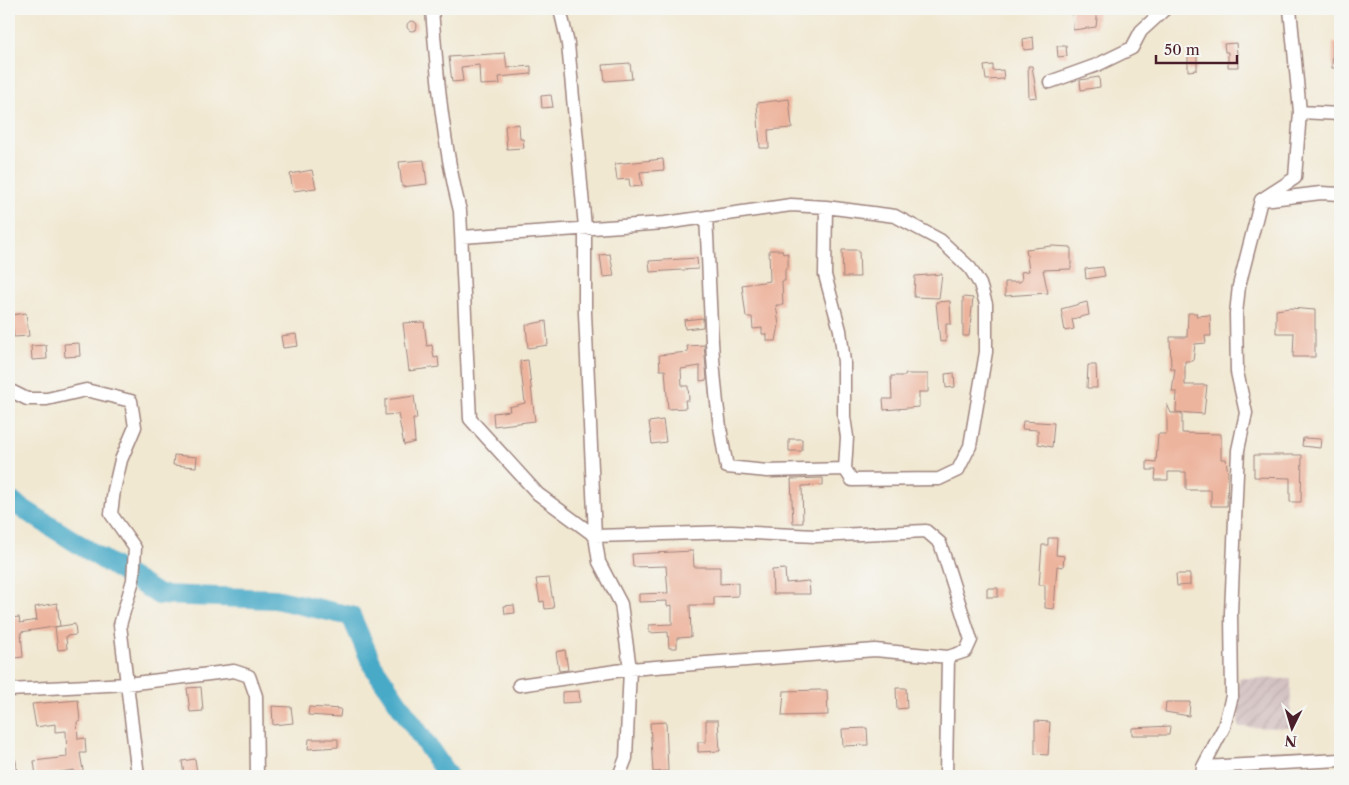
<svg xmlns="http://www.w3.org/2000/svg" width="1349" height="785" font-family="'Libre Caslon Text',serif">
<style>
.industrial{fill:url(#industrial-furrows)}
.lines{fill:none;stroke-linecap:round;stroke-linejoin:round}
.river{stroke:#48aac8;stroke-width:20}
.building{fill:#edb49d}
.street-casing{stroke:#9e847e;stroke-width:15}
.street{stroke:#fff;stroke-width:12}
</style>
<defs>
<pattern id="industrial-furrows" width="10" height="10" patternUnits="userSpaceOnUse" patternTransform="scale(1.25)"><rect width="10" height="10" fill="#d2bfc0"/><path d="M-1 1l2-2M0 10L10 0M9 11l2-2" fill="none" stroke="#b6a4a5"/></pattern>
</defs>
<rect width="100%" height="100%" fill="#f6f6f2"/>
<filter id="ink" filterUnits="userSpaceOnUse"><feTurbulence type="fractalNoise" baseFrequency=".02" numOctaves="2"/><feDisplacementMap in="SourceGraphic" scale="10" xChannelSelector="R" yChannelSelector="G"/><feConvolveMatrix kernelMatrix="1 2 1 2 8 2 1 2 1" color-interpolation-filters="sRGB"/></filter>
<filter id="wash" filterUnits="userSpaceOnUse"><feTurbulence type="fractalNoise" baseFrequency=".0096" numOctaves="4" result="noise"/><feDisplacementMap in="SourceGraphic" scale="20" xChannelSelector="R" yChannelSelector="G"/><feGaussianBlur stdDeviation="1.12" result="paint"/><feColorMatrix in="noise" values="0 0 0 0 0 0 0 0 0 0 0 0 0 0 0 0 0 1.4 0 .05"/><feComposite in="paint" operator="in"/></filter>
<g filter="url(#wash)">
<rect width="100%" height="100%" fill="#f1e8d2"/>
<!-- industrial -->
<path class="industrial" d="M1239 678 1291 679 1290 728 1238 727Z"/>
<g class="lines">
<!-- river -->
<path class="river" d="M9 500 159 595 275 599 351 616 373 666 448 776"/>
</g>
<g id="blocks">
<!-- building -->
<path class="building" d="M1072 9H1098L1096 27 1073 30Z
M407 26a5 5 0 1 1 10 0a5 5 0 1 1-10 0Z
M1033 37 1034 49 1024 50 1023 39Z
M1236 43 1238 67H1228V52H1225L1224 44Z
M1333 43H1340V68H1332Z
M1057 46H1066L1067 56 1058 57Z
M505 53 507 68 531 66V74L499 77 500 84 480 85 479 65 461 67 463 81 452 82 449 57Z
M1188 54H1197V70L1188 71Z
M630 63 632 79 605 81 603 65Z
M993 65V71L1003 70 1004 79 986 80 984 66Z
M1028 66H1032L1037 97 1029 98Z
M1099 77 1100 87 1081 90 1080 80Z
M551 95 553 107 542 108 541 96Z
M789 99 792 128 768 130 769 148H760L757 103Z
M519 124 520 139H523L524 148 507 149 505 126Z
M663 159 664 170 640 172 642 186 630 187 629 179 617 180 615 164Z
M424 160 427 184 402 187 399 162Z
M312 170 316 188 293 191 290 174Z
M1052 246 1071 247V269L1043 270 1048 293 1005 296V282H1020L1022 280 1021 272 1029 271 1026 249Z
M769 250H782L783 254 788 253V268L785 269V281H782L783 305H776L779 325 776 341H767V334H762V328L753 329 752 317H746L742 285 770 281Z
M842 250H859L860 277H843Z
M610 254 614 276 603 277 600 255Z
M697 258 698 269 650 272 649 261Z
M1103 267 1105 276 1086 279 1085 269Z
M942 274 939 298 914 297 915 276Z
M963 297 973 298 969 336H963Z
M950 301 951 324H946V341L940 342 936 302Z
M1087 302 1089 315 1072 319 1074 329 1065 331 1061 309Z
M1290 308 1315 310V357H1293L1294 333H1276V310Z
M26 313 29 336 14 337 11 315Z
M1188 313H1197L1196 316 1210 315 1211 336H1205L1206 343 1195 344 1193 361H1185V385H1207L1204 414 1176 412 1177 392H1172L1175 369H1171L1170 337H1187Z
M703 318V327L685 329 684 320Z
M546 321 548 345 528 348 526 325Z
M424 322 427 346 432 345 434 358 438 357 439 367 409 371 403 323Z
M296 334 298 346 283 348 281 336Z
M79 343 80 356 65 357 64 344Z
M46 345 47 359 32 360 31 346Z
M704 345 707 380 700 381V366L681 369 682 386H688L689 400H685L686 408 668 409 665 370H660L659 355 688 352 687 346Z
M528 360 535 421 494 426 493 413 510 411 509 407 525 403 520 361Z
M1088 365H1096L1097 388H1087Z
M954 373 955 387 946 388 945 374Z
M905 374H928V392H919V407L884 410 883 399H892L891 376H905Z
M414 396 417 419H413L415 442 404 445 398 414 385 415V400Z
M1167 404 1171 413H1182V433L1221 434V459H1226L1228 473 1227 506H1211V490H1186V472H1168V480H1155L1156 470H1147V461L1156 462 1158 434H1167Z
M663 420 666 442 652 444 649 422Z
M1023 421 1054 423 1052 447 1038 444V430L1022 429Z
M1303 438 1321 439 1320 448 1302 446Z
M789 439H802V451H789Z
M174 455 197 457 196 467 173 465Z
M1254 455H1302L1301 502H1290V478L1254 477Z
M823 478V485L802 486 803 523H793L791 479Z
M1048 538H1057L1056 555 1064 556 1063 567 1057 566 1054 609 1045 608V585H1039L1042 545H1048Z
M693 551 694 567H720V584L738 583V596L714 597V605H690L691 637 677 638V648H669L668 632 649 633V625L672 624V605L667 606V601L639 602V594L668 593 666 566 633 567 632 554Z
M785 569 786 583 809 581 810 594H773L772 570Z
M1176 574H1190V585L1177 586Z
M549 578 554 608 545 609 544 601 540 602 536 579Z
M987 588H998V597H987Z
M57 603 60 626 21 632 23 657 15 658 9 626 12 625 11 618 19 617 20 623 37 620 35 607Z
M514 605 515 613 505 614 504 606Z
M75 624 76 635 66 636 67 649 58 650 55 627Z
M565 650 568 670 559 671 556 652Z
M201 687 203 711 190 712 187 688Z
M896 688H906L907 708 897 709Z
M820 690H827L828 715 782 716 784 691Z
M579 691 580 702 562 703V692Z
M78 700 80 721 77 722 78 739 85 738 86 753H80L84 776H75L74 770 36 776 34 761 67 757 66 731 55 732V724L36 727 32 704Z
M1166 702H1190L1189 716 1165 712Z
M272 706 291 707 293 723 273 725Z
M309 707 341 709 340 717 308 715Z
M706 720H718L720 751 698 752V742H706Z
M1035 721 1050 722 1048 755 1035 754Z
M666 722 668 771 653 772 650 723Z
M1170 726 1169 735H1132V728Z
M867 728 868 745 843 746 842 729Z
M309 739H338V747L308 749Z
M195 759 197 773 184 775 182 761Z"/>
</g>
</g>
<g filter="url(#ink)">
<use href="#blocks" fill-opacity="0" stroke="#9e847e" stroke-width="1"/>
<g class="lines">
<!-- street casing -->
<g class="street-casing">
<path id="street" d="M432 9C437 76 443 145 460 211L470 419 538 494 595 536 599 562 621 604 630 669 626 758 619 776
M560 9 568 44 585 227V313L595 536 731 532 816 536 926 531 940 543 971 640 966 651 948 657
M1050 82 1097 65 1132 48 1141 31 1165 9
M1300 112 1340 114
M1263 200 1321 193 1340 194
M706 217C711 300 710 386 727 467L767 471 845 469
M462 237 665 223 791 205 826 207 895 216 940 240 970 268 980 284 986 304V352L970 446 958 470 939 479 852 480 845 469 847 437 844 417V362L840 330 825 275 826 207
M9 390 27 399H47L86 390 131 401 135 427 121 460 114 490 111 514 135 548 133 580 120 625 138 776
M519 685 630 669 875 650 948 657 946 776
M9 690 127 684 234 671 249 676 256 696 257 776
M9 763 10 776
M1203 767 1340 760
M1202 776 1203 767 1224 727 1232 696 1231 613 1238 450 1246 413 1237 372 1236 314 1239 286 1261 200 1295 178 1300 112 1290 9"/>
</g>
<!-- street -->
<use href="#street" class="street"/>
</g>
</g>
<!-- margin -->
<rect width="1349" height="785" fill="none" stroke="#f6f6f2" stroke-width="30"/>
<!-- north arrow -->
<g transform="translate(1292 728) rotate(185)" stroke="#f6f6f2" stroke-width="4" paint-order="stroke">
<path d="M0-4L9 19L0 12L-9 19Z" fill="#4a1f2b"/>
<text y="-8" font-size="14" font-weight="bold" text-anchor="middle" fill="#4a1f2b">N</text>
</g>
<!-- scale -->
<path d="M1156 55v8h81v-8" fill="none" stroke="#4a1f2b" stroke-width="2.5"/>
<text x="1164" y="55" font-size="15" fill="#4a1f2b" stroke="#f6f6f2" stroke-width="4" paint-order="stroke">50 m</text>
</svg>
